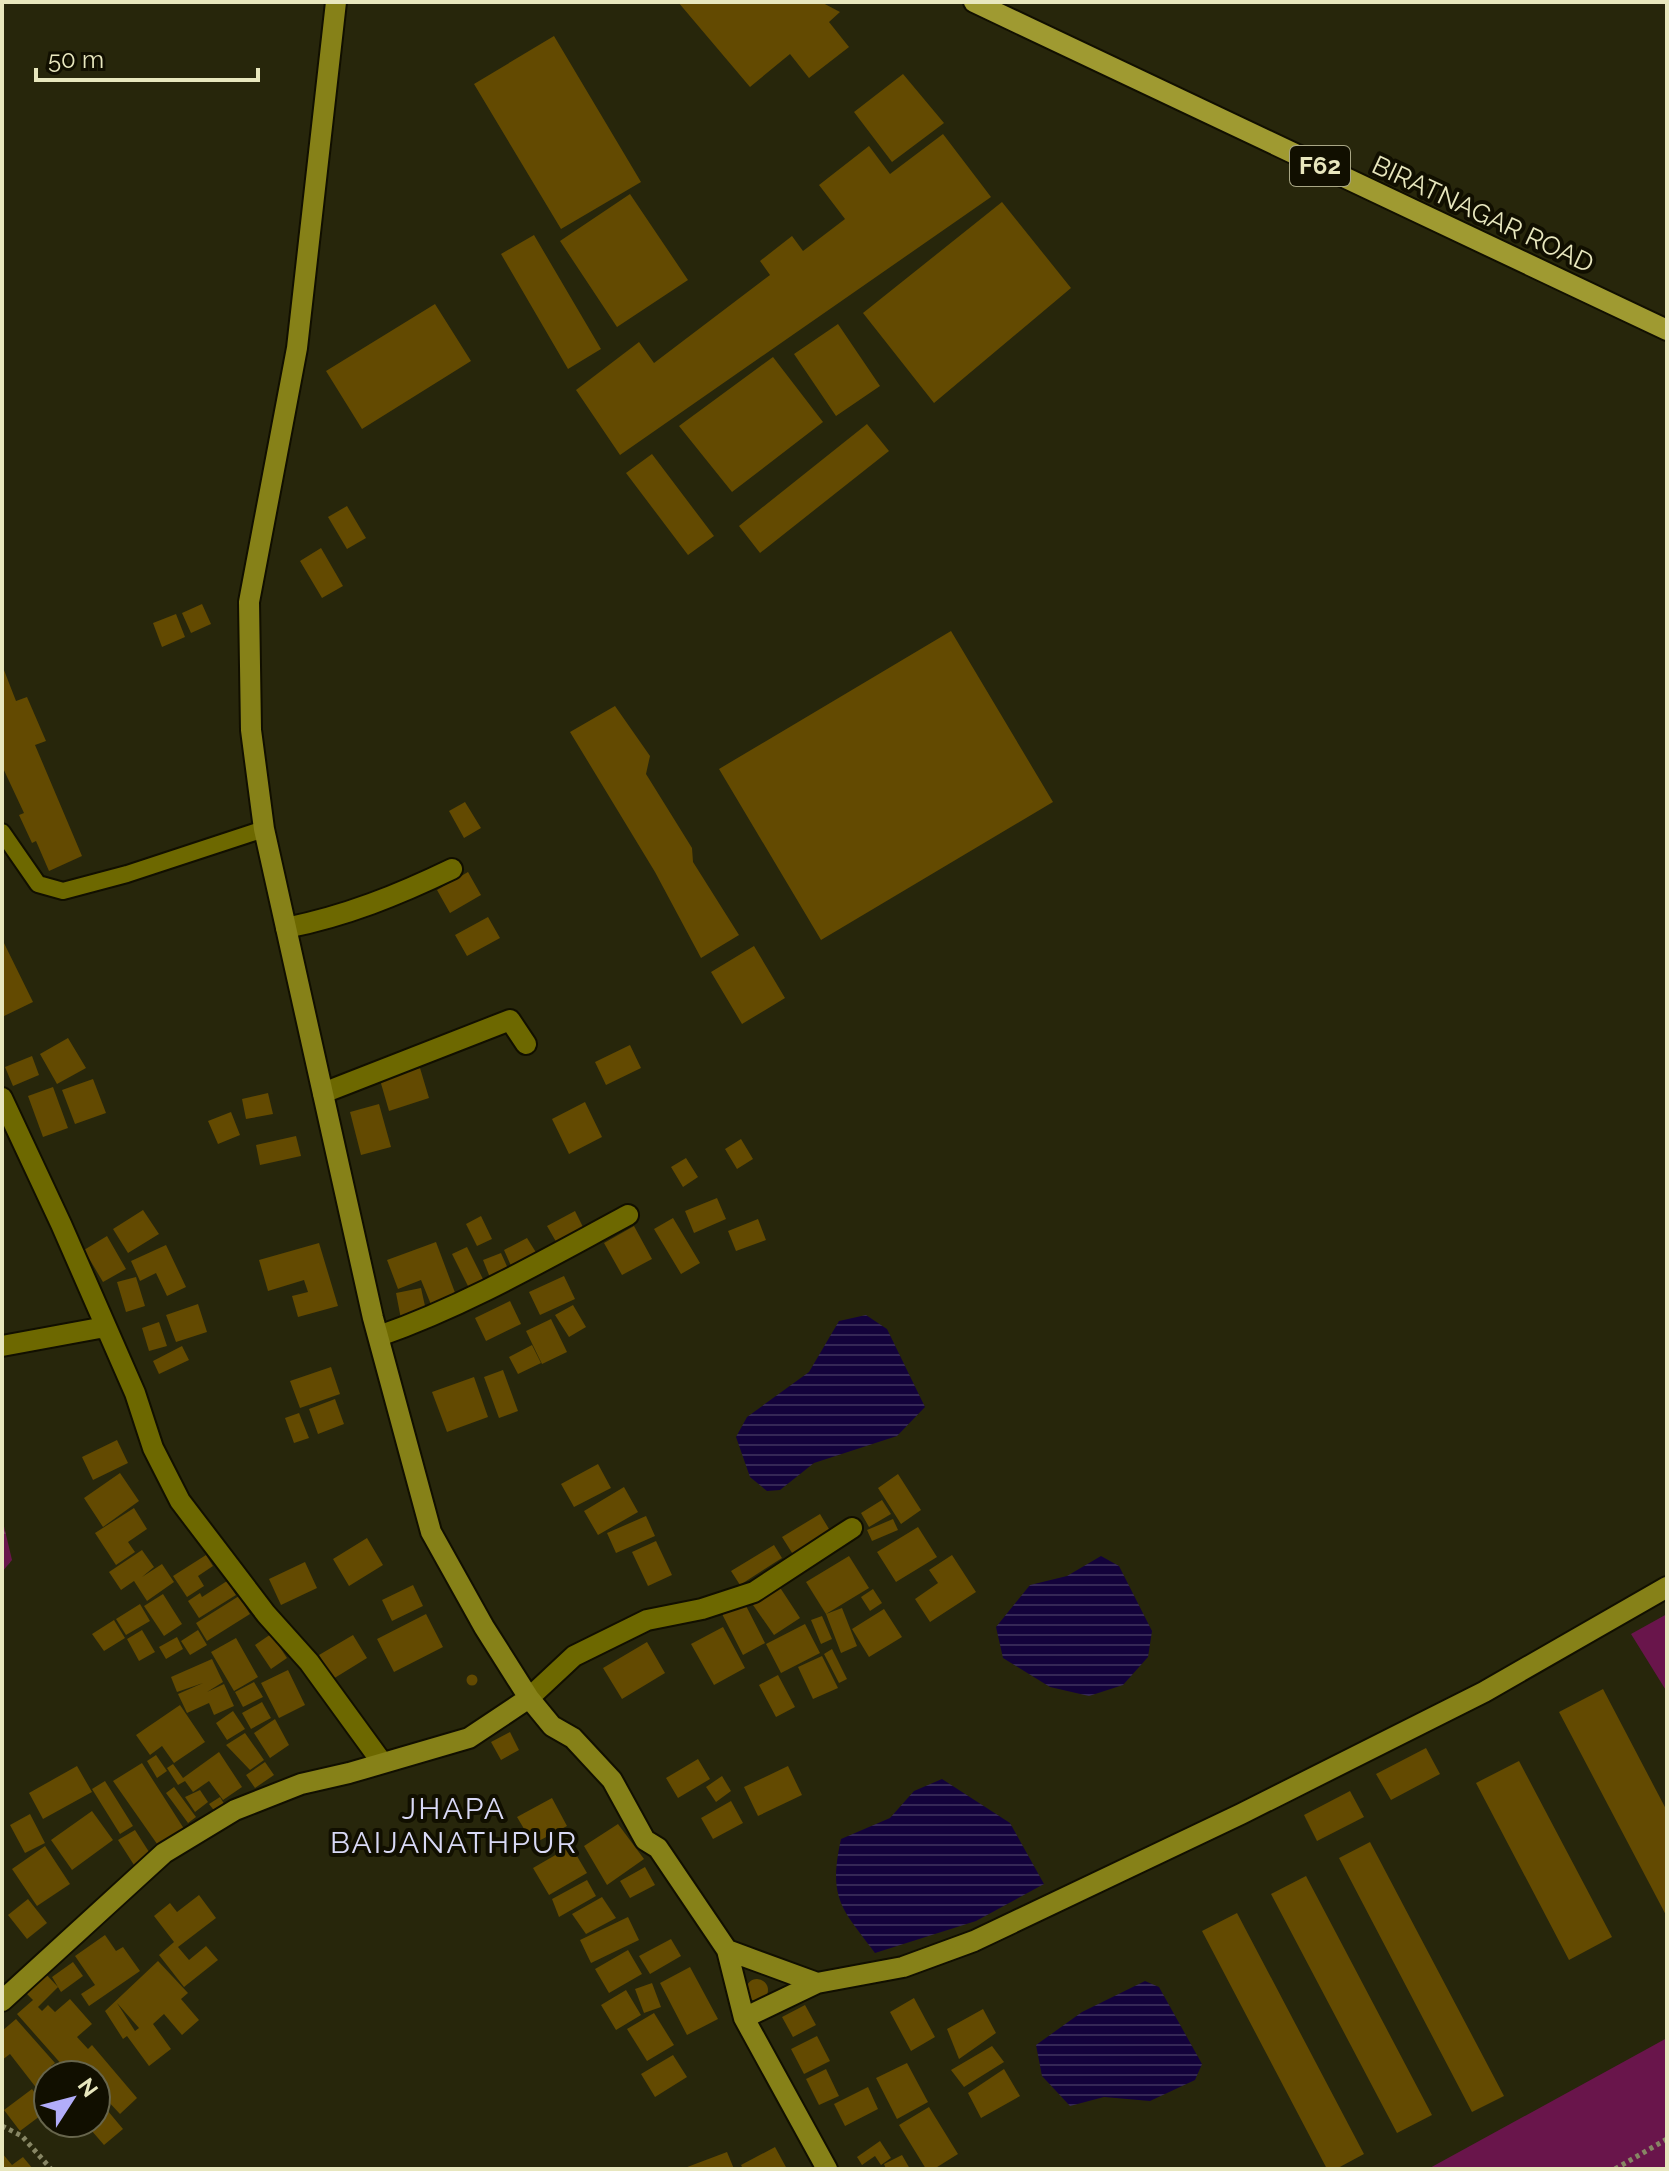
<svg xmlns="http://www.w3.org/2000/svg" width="1669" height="2171" font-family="Raleway,sans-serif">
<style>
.grass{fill:#69154b}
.forest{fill:url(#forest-firs)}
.water{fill:url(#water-rules)}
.building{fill:#634a01;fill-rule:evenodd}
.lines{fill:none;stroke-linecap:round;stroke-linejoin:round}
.lane-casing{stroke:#110f00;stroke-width:20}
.street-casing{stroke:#110f00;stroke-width:24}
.secondary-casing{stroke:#110f00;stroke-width:24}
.primary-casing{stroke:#110f00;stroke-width:24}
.path{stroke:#878664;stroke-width:5;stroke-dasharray:4 4;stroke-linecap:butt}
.lane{stroke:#6d6800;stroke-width:16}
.street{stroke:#6d6800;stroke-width:20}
.secondary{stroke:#868118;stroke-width:20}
.primary{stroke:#9f9a31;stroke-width:20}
.labels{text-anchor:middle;stroke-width:8;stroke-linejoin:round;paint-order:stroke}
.shield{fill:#110f00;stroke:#a8a685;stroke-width:2}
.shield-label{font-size:24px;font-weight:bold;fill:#e8e7be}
.street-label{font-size:26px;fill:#e8e7be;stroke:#110f00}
.quarter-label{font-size:30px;letter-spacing:2px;fill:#d9d9f6;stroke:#110f00}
</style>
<defs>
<pattern id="forest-firs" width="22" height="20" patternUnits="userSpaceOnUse" patternTransform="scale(2)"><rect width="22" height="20" fill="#69154b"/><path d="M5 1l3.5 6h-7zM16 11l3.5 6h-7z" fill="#7e3763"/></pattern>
<pattern id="water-rules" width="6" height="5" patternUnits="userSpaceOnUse" patternTransform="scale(2)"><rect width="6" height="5" fill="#13023b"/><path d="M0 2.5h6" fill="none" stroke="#352756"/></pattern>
</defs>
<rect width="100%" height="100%" fill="#27260b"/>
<!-- grass -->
<path class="grass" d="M1667 1614V1692L1631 1634Z
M1667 2038V2169H1428Z"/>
<!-- forest -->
<path class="forest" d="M2 1518 12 1560 2 1572Z"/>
<!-- water -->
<path class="water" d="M866 1315 887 1329 925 1407 897 1436 814 1463 780 1490 767 1491 750 1477 736 1437 747 1417 809 1372 839 1321Z
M1101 1556 1119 1566 1152 1631 1148 1657 1123 1685 1089 1696 1050 1687 1003 1658 996 1627 1030 1585 1067 1576Z
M942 1779 1010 1823 1044 1884 976 1921 875 1953C841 1908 828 1898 841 1839L890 1818 914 1791Z
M1145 1981 1159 1987 1202 2064 1195 2080 1150 2101 1104 2097 1070 2106 1042 2076 1036 2045 1082 2012Z"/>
<!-- building -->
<path class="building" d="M678 2H821L840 12 829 22 849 47 809 78 790 54 750 87Z
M554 36 641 182 561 229 474 84Z
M903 74 944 123 892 162 854 112Z
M943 134 991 197 620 455 576 390 639 342 654 363 770 275 760 261 792 236 803 251 845 219 819 185 869 146 890 174Z
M630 194 688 280 617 327 560 241Z
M1002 202 1071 288 934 403 863 313Z
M534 235 601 349 568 369 501 254Z
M435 304 471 361 362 429 326 371Z
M838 324 880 386 836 416 794 354Z
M773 357 823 422 732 492 679 426Z
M867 424 889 451 760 553 739 526Z
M652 454 714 536 688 555 626 473Z
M347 506 366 538 347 549 328 517Z
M321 548 343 586 322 598 300 561Z
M202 604 211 624 191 633 182 613Z
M176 614 185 637 162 647 153 623Z
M951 631 1053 802 821 940 719 769Z
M2 665 16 701 27 697 46 741 35 745 82 856 49 871 36 841 32 843 19 815 24 813 2 766Z
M615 706 650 756 646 774 692 848 693 862 739 935 701 958 655 872 570 732Z
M465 802 481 828 464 838 449 811Z
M468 872 481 895 450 913 437 890Z
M488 917 500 938 467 956 455 935Z
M2 939 33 1002 2 1017Z
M754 946 785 998 742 1024 711 972Z
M68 1038 86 1068 57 1084 40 1054Z
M630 1045 641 1068 606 1085 595 1062Z
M32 1056 39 1075 13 1086 5 1067Z
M420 1068 429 1098 389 1111 380 1080Z
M93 1079 106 1113 75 1124 62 1090Z
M53 1087 68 1128 43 1137 28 1096Z
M268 1093 273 1114 246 1119 242 1099Z
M585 1102 602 1137 569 1154 552 1119Z
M379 1104 391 1147 361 1155 350 1112Z
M231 1112 240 1135 218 1144 208 1121Z
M296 1136 301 1156 260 1165 256 1145Z
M741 1139 753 1159 737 1169 725 1149Z
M686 1158 698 1177 683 1187 671 1167Z
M717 1198 726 1219 694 1233 685 1211Z
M143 1210 159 1234 128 1253 113 1229Z
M575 1211 585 1231 558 1245 547 1226Z
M481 1216 492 1239 477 1246 466 1224Z
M673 1218 700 1263 681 1274 654 1229Z
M758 1219 766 1240 736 1251 728 1231Z
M634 1226 652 1259 622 1275 604 1243Z
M107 1236 126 1269 103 1282 84 1250Z
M527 1238 537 1254 512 1268 504 1250Z
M436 1242 457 1298 432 1307 421 1280 398 1289 387 1260Z
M319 1243 338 1306 298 1317 292 1296 308 1292 304 1280 268 1291 259 1260Z
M166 1245 186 1287 167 1296 156 1273 140 1281 131 1261Z
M467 1247 484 1281 469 1288 452 1254Z
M501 1253 510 1273 491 1280 483 1260Z
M564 1276 575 1299 540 1315 529 1292Z
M136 1277 145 1306 126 1312 117 1282Z
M421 1288 427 1315 401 1319 396 1293Z
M510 1301 521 1324 486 1341 475 1318Z
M198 1304 207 1332 176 1342 166 1315Z
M573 1305 586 1327 569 1337 555 1315Z
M551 1319 567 1352 542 1364 526 1331Z
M159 1322 167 1346 149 1351 142 1328Z
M532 1345 541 1363 518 1374 509 1357Z
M182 1346 189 1360 159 1374 153 1361Z
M331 1367 340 1394 300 1408 290 1381Z
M503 1370 518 1411 499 1418 484 1377Z
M474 1377 488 1417 447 1432 432 1392Z
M335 1399 344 1424 318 1434 309 1409Z
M299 1413 309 1438 294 1443 285 1418Z
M117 1440 128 1463 93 1480 82 1457Z
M598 1464 611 1488 574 1507 561 1484Z
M120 1473 139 1501 103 1527 84 1498Z
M898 1474 921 1510 901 1524 878 1488Z
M624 1487 638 1512 598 1535 584 1511Z
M882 1500 891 1514 869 1527 861 1513Z
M134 1508 147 1529 128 1542 135 1552 116 1565 95 1533Z
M820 1514 832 1534 794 1556 782 1537Z
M646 1516 655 1536 616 1553 607 1533Z
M893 1519 898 1530 872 1541 867 1530Z
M918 1527 937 1557 896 1582 877 1552Z
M367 1538 383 1565 349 1586 333 1559Z
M656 1541 672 1575 648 1586 632 1552Z
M774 1545 782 1558 740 1585 731 1571Z
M142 1550 154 1567 142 1577 162 1564 174 1582 147 1601 134 1581 121 1590 109 1572Z
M206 1555 213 1566 198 1576 204 1586 187 1597 173 1576Z
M952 1555 976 1592 930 1622 915 1599 938 1583 929 1570Z
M849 1556 869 1588 826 1614 806 1582Z
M305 1562 317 1588 281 1605 269 1579Z
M227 1581 236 1595 199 1618 188 1601 200 1593 202 1597Z
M413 1585 423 1606 392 1621 382 1600Z
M779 1586 800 1618 774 1635 753 1605Z
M873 1589 882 1603 870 1611 861 1597Z
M163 1594 182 1624 164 1636 144 1606Z
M239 1596 250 1614 207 1641 196 1623Z
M743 1600 765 1643 743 1655 721 1612Z
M140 1604 150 1621 126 1635 116 1619Z
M842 1608 857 1646 841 1653 826 1614Z
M884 1609 902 1637 869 1657 852 1629Z
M426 1614 443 1647 394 1672 377 1639Z
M822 1616 832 1639 821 1644 811 1620Z
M114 1620 125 1638 104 1651 92 1634Z
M805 1624 820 1653 781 1673 766 1644Z
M723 1627 745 1668 714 1685 691 1644Z
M142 1630 155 1652 139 1661 127 1639Z
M198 1630 207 1645 190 1655 181 1641Z
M271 1634 287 1658 271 1669 255 1645Z
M353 1635 367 1658 333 1679 319 1655Z
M177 1637 183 1649 166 1659 159 1647Z
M236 1638 258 1677 234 1691 211 1652Z
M647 1642 665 1673 622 1699 603 1668Z
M832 1649 847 1679 839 1683 824 1654Z
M822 1656 838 1688 813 1699 798 1667Z
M212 1659 223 1682 207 1692 224 1684 234 1706 214 1715 209 1703 187 1713 178 1694 203 1683 177 1692 171 1677Z
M288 1670 305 1705 279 1718 261 1683Z
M466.5 1680a5.5 5.5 0 1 1 11 0a5.5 5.5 0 1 1-11 0Z
M778 1675 795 1707 776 1717 759 1685Z
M254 1682 263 1697 243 1707 235 1692Z
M1603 1689 1667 1811V1917L1559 1712Z
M262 1702 271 1718 251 1729 242 1713Z
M180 1705 205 1742 174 1763 162 1746 150 1755 136 1735Z
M233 1711 245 1729 227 1740 216 1723Z
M275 1719 289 1745 270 1758 254 1733Z
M510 1732 519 1750 501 1760 491 1742Z
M245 1733 264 1760 250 1770 226 1745Z
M1426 1748 1440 1774 1391 1800 1376 1774Z
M219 1752 242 1787 223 1800 209 1781 193 1792 185 1781 178 1785 167 1768 173 1764 183 1778Z
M156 1755 167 1771 157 1778 147 1761Z
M698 1759 710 1779 678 1798 666 1778Z
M1519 1761 1612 1937 1569 1960 1476 1783Z
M265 1762 274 1775 255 1788 246 1775Z
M142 1763 188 1835 162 1851 113 1781Z
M77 1766 92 1792 43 1819 29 1793Z
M788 1766 802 1795 758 1816 744 1787Z
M722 1776 731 1791 716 1802 706 1787Z
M105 1781 133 1826 120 1834 92 1789Z
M174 1787 196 1817 188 1823 166 1793Z
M200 1790 208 1802 195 1812 185 1797Z
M1350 1791 1364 1817 1317 1841 1304 1815Z
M220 1797 226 1807 216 1813 209 1804Z
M552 1798 567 1826 533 1844 517 1817Z
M731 1801 743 1823 713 1839 701 1818Z
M92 1811 113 1840 72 1870 51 1840Z
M30 1814 45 1843 25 1853 10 1825Z
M618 1824 644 1859 607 1885 584 1846Z
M135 1830 151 1855 134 1865 118 1840Z
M1370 1842 1504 2096 1472 2112 1339 1858Z
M45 1846 70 1884 37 1906 12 1869Z
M571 1846 587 1873 549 1895 533 1868Z
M645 1867 655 1885 630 1898 620 1881Z
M1306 1876 1432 2115 1397 2133 1271 1894Z
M587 1880 596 1896 559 1917 552 1899Z
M199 1895 216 1918 178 1947 189 1960 206 1946 218 1960 184 1987 159 1955 174 1942 154 1916 170 1903 177 1912Z
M602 1897 616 1918 586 1934 572 1914Z
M28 1899 47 1923 27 1939 8 1915Z
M1237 1913 1364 2154 1336 2169H1327L1202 1931Z
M628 1917 639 1940 591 1963 580 1940Z
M105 1935 116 1951 123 1947 140 1971 89 2006 81 1994 95 1985 75 1956Z
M671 1939 681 1956 650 1974 639 1956Z
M628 1950 642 1974 609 1993 595 1969Z
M158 1961 188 1993 181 1999 199 2020 182 2035 164 2014 153 2024 171 2049 149 2066 127 2036 123 2039 105 2011ZM117 2003 139 2028 135 2031Z
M73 1962 83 1976 61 1992 52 1977Z
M690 1967 718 2019 687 2035 660 1983Z
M44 1972 58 1987 38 2007 42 2011 48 2005 55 2012 70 1999 92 2024 77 2037 88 2049 92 2045 137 2098 120 2114 104 2097 96 2104V2075H71L17 2014 33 2000 25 1992Z
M746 1990a11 11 0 1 1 22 0a11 11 0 1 1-22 0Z
M652 1983 661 2007 644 2013 635 1989Z
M626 1990 641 2015 616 2030 601 2005Z
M914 1998 935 2037 911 2051 890 2012Z
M805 2005 816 2025 793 2037 782 2017Z
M983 2009 996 2033 959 2059 947 2029Z
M654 2013 674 2045 647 2061 627 2029Z
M16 2019 55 2063 51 2066 57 2075H48V2103L10 2054 2 2060V2031Z
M817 2036 830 2061 804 2074 791 2049Z
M992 2046 1004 2062 964 2087 951 2070Z
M673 2055 687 2077 655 2097 641 2074Z
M907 2063 928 2102 897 2119 876 2078Z
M826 2069 839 2096 819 2105 806 2079Z
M1004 2069 1020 2096 981 2118 968 2093Z
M868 2087 878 2109 845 2126 834 2104Z
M32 2089 48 2110 20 2131 4 2110Z
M102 2104 123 2129 104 2145 85 2123H96V2109Z
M929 2107 958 2154 934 2169H926L899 2125Z
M880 2141 891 2158 881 2165 875 2156 862 2165 857 2157Z
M775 2147 787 2169H743L741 2165Z
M727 2152 734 2169H682Z
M2 2153 12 2165 23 2157 33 2169H2Z
M902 2155 910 2169H886L884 2164Z"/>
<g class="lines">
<!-- lane casing -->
<g class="lane-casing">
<path id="lane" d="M2 832 38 884 63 891 127 874 264 829"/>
</g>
<!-- street casing -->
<g class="street-casing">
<path id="street" d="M286 928C346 916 398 895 452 869
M323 1093 510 1020 526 1044
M2 1098 61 1224 135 1393 153 1448 180 1501 266 1614 309 1662 381 1761
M379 1336C467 1305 546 1259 628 1215
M2 1346 105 1327
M529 1698 574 1656 647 1620 702 1609 754 1592 852 1528"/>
</g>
<!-- secondary casing -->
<g class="secondary-casing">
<path id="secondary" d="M336 2 297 348 249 602 251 730 264 829 373 1318 431 1532 484 1627 529 1698 552 1726 573 1738 612 1780 645 1840 658 1848 727 1950 744 2018 827 2169
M727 1950 817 1983 903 1967 974 1941 1241 1814 1484 1692 1667 1587
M2 2001 164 1853 235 1810 301 1784 349 1773 469 1738 529 1698
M744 2018 817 1983"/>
</g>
<!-- primary casing -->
<g class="primary-casing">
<path id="primary" d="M974 2 1667 330"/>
</g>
<!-- path -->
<path class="path" d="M2 2126 22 2136 51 2169
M1615 2169 1667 2139"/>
<!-- lane -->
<use href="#lane" class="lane"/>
<!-- street -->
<use href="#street" class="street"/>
<!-- secondary -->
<use href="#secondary" class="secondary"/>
<!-- primary -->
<use href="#primary" class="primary"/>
</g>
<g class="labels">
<!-- shield labels -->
<rect class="shield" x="1290" y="146" width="60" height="40" rx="6"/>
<g class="shield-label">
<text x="1320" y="174">F62</text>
</g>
<!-- street labels -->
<g class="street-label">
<text transform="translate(1483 214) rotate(25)" y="9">BIRATNAGAR ROAD</text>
</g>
<!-- quarter labels -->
<g class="quarter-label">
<text x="454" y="1819">JHAPA<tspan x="454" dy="34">BAIJANATHPUR</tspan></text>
</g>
</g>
<!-- border -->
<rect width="1669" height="2171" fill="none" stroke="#e8e7be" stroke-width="8"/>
<!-- north arrow -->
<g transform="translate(72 2099) rotate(54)"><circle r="38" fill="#110f00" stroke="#67654c" stroke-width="2"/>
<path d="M0-6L14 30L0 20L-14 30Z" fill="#b2adfa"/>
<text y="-12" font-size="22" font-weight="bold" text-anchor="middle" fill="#e8e7be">N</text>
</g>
<!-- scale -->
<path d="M36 68v12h222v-12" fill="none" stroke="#e8e7be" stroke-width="4"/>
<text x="48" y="68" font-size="24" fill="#e8e7be" stroke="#110f00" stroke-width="6" paint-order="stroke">50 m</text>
</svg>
